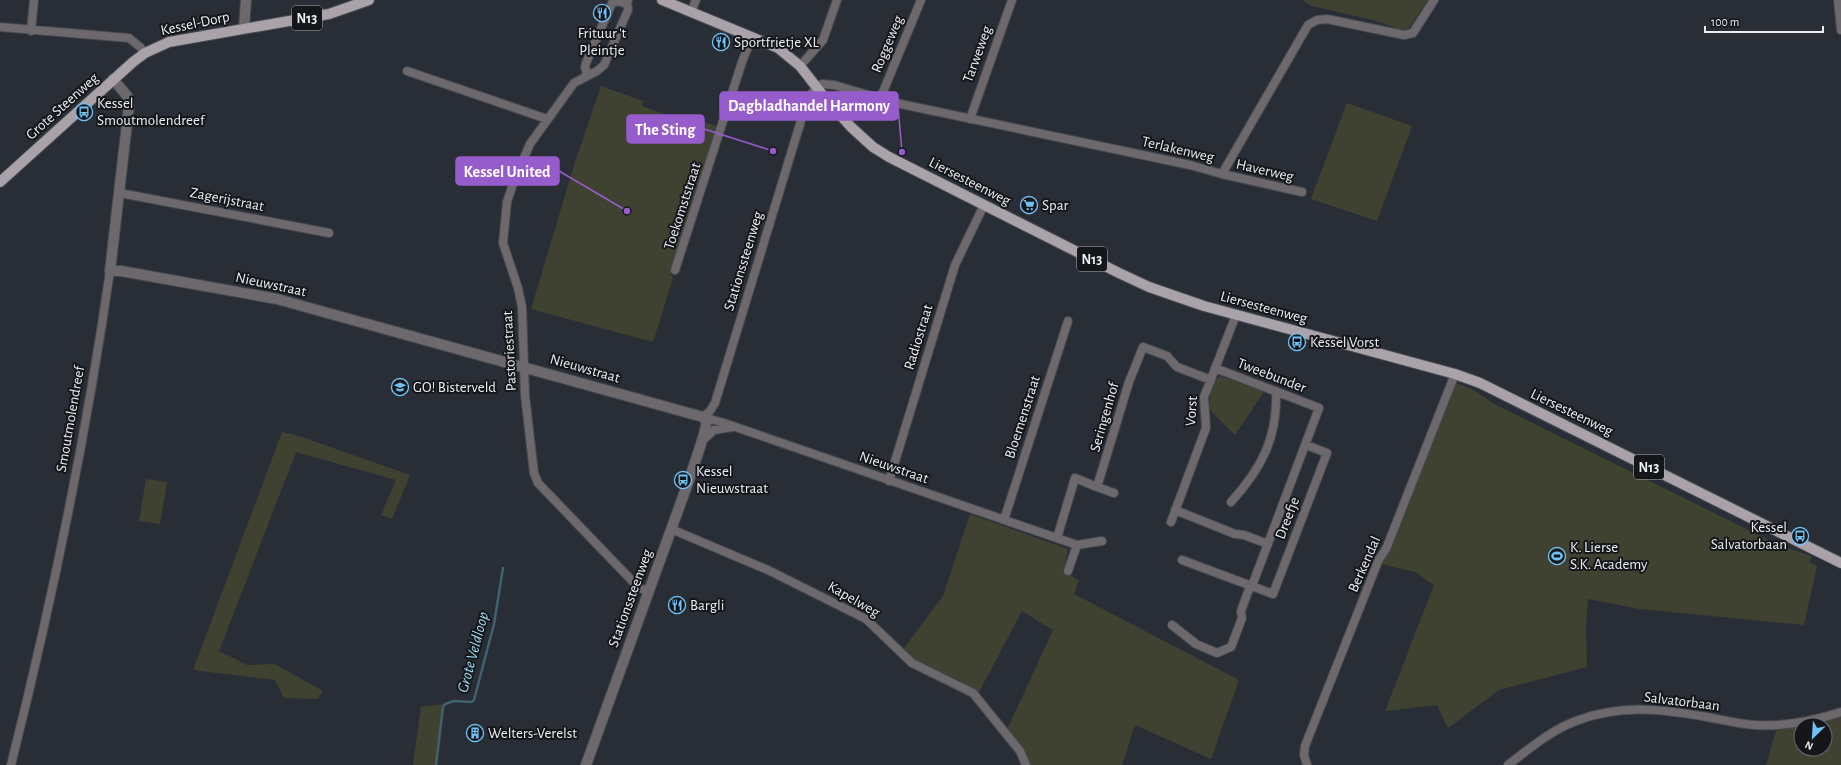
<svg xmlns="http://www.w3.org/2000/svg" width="1841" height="765" font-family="'Alegreya Sans',sans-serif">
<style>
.green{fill:#3f4231}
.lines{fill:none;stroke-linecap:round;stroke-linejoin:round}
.stream{stroke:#3f626e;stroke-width:2.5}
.minor-casing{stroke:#444950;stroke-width:10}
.tertiary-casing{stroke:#444950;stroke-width:12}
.primary-casing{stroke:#444950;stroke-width:12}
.minor{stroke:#6c686c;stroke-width:8}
.tertiary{stroke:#6c686c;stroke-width:10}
.primary{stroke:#a9a2a9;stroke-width:10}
.labels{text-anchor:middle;stroke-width:4;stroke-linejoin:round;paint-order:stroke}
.shield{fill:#14161a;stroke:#aaadb2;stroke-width:1}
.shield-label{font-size:14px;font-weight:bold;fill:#ebeef3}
.street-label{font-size:15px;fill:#ebeef3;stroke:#14161a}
.poi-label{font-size:15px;fill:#ebeef3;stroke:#14161a;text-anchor:start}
.water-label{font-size:16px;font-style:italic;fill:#9de1f7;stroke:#14161a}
.leader{fill:none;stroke:#975ccc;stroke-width:1.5}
.callout-dot{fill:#975ccc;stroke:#14161a;stroke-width:1.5}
.callout{fill:#975ccc;stroke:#975ccc;stroke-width:1.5}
.callout-label{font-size:16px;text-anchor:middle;font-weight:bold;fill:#fff}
</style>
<rect width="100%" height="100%" fill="#292e36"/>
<!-- green -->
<path class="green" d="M1302 0H1428L1409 28 1402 30 1373 20 1312 6Z
M601 86 643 101 642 106 698 127 701 121 720 127 671 274 673 278 653 342 531 309 575 162Z
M1347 103 1412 126 1377 221 1311 199Z
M1220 376 1264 392 1235 435 1210 410C1209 399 1210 383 1220 376Z
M1456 383 1472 389 1496 405 1781 546 1812 556 1809 562 1817 566 1804 625 1640 609 1588 599 1586 625 1587 667 1499 690 1448 728 1437 705 1385 711 1434 585 1415 572 1381 564Z
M282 432 296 435 410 475 392 519 381 515 396 480 296 452 219 651 247 665 275 664 323 691 317 699 284 698 275 680 193 670Z
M146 479 167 482 160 524 139 521Z
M970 514 1068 549 1063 572 1079 580 1074 594 1239 680 1211 759 1135 725 1122 765H1031L1026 753 1007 730 1053 630 1022 611 978 694 959 680 921 664 902 651 943 596Z
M444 704 436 765H413L421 707Z
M1841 715V765H1766L1777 728 1801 725V749H1825V725H1804Z"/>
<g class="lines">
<!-- stream -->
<path class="stream" d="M436 765 443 707 445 704 454 701 471 702 474 700 494 624 503 568"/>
<!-- minor casing -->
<g class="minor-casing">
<path id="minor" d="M628 0 627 4 628 10 604 65 597 71 574 83 530 144 514 181 507 202 503 243 518 288 522 307 525 395 534 473 538 483 639 588 648 591
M1838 0 1841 30
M691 12 696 0
M0 27 129 38 140 47 145 53
M31 31 34 0
M800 66 823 40 837 0
M407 71 547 119
M587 75 585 67 586 63 612 3 618 1 627 4
M880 99 921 0
M970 119 1012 0
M1222 174 1302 192
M120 193 329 233
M675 270 742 62 752 37
M703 417 710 411 715 403 807 101 812 93 822 84 834 85 896 103 1190 165 1222 174 1308 25 1317 20 1327 19 1404 35 1413 33 1434 0
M703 417 724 423 1077 545 1102 541
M702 441 714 430 732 427
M889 481 955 265 984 205
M1097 487 1114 493
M1231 502C1261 469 1278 438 1276 391
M1175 510 1235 534 1244 535 1268 544
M1004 520 1068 321
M1171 522 1206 428 1204 397 1236 315
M671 529 768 570 866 619 912 663 973 693 1020 751 1026 765
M1057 538 1075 478 1097 487 1129 382 1143 347 1167 356 1177 367 1211 380
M1182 560 1273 594 1327 453 1306 445
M1068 571 1077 545
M1172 625 1196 644 1217 653 1231 647 1242 618 1241 611 1249 589 1252 586 1319 408 1215 368
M11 765C52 602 86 437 110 271
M1307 765 1304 755 1305 746 1379 559 1386 549 1455 374
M1508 765C1529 749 1551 730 1576 721 1620 704 1662 709 1707 717 1723 720 1739 724 1755 725 1784 727 1813 721 1841 712"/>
</g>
<!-- tertiary casing -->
<g class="tertiary-casing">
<path id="tertiary" d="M244 28 246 0
M113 79 128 97 129 106 110 271H121L277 299 703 417C704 419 706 419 706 422 707 431 692 469 689 480L586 765"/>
</g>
<!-- primary casing -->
<g class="primary-casing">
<path id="primary" d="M662 0 778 48 800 66 825 98 851 127 873 147 889 157 1119 273 1149 287 1204 306 1455 374 1480 383 1841 563
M0 182 133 62 145 53 169 42 329 14 369 0"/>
</g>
<!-- minor -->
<use href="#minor" class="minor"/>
<!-- tertiary -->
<use href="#tertiary" class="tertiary"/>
<!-- primary -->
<use href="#primary" class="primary"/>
</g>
<!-- icons -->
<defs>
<g id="restaurant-ring" transform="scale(0.9)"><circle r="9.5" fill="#14161a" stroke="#70c2f4" stroke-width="1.5"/><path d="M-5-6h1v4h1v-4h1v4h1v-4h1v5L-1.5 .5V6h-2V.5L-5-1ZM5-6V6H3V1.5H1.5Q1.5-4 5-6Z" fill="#70c2f4"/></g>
<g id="bus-ring" transform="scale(0.9)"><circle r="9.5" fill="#14161a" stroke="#70c2f4" stroke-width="1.5"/><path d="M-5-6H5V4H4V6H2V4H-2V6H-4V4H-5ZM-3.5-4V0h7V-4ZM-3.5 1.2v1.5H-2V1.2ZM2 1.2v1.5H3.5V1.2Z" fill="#70c2f4"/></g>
<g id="supermarket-ring" transform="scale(0.9)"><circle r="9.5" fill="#14161a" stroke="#70c2f4" stroke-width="1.5"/><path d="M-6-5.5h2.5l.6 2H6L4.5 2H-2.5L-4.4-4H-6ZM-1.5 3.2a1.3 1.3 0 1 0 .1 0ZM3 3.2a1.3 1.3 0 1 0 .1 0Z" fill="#70c2f4"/></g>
<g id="school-ring" transform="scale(0.9)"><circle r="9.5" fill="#14161a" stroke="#70c2f4" stroke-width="1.5"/><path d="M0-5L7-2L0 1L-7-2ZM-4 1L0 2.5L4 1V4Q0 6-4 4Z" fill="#70c2f4"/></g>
<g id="stadium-ring" transform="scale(0.9)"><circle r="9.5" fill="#14161a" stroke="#70c2f4" stroke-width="1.5"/><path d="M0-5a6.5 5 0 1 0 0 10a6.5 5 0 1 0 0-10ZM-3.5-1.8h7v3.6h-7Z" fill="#70c2f4"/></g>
<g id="building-ring" transform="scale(0.9)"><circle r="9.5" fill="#14161a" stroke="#70c2f4" stroke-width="1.5"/><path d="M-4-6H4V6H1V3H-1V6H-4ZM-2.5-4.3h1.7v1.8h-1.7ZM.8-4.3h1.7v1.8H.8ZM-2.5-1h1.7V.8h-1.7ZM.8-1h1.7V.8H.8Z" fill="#70c2f4"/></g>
</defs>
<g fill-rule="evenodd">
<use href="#restaurant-ring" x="602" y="13"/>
<use href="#restaurant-ring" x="721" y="42"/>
<use href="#bus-ring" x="84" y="112"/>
<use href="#supermarket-ring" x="1029" y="205"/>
<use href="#bus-ring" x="1297" y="342"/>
<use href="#school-ring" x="400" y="387"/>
<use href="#bus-ring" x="683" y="480"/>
<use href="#bus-ring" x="1800" y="536"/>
<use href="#stadium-ring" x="1557" y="556"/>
<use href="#restaurant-ring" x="677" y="605"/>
<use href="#building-ring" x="475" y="733"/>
</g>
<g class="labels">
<!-- shield labels -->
<g class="shield">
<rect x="292" y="6" width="30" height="24" rx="3"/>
<rect x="1077" y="247" width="30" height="24" rx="3"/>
<rect x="1634" y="455" width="30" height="24" rx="3"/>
</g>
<g class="shield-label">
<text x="307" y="23">N13</text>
<text x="1092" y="264">N13</text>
<text x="1649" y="472">N13</text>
</g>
<!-- street labels -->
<g class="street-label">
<text transform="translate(195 23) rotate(-12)" y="5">Kessel-Dorp</text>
<text transform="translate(887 44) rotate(-67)" y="5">Roggeweg</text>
<text transform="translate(977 54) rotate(-70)" y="5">Tarweweg</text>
<text transform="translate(62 106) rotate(-42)" y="5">Grote Steenweg</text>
<text transform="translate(1178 149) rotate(13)" y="5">Terlakenweg</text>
<text transform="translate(1265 170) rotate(13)" y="5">Haverweg</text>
<text transform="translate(970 181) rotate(27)" y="5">Liersesteenweg</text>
<text transform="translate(227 199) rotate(11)" y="5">Zagerijstraat</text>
<text transform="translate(682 206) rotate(-72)" y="5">Toekomststraat</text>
<text transform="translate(743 261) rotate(-73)" y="5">Stationssteenweg</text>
<text transform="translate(271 284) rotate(12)" y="5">Nieuwstraat</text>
<text transform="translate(1264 307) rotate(15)" y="5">Liersesteenweg</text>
<text transform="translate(918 337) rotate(-73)" y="5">Radiostraat</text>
<text transform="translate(509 351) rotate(-93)" y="5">Pastoriestraat</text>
<text transform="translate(585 368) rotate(16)" y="5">Nieuwstraat</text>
<text transform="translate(1272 375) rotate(21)" y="5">Tweebunder</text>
<text transform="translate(1191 411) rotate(-86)" y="5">Vorst</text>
<text transform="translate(1572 412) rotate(26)" y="5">Liersesteenweg</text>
<text transform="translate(1022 417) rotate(-72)" y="5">Bloemenstraat</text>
<text transform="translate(1104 417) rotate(-74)" y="5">Seringenhof</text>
<text transform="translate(70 419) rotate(-80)" y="5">Smoutmolendreef</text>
<text transform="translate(894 467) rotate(19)" y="5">Nieuwstraat</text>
<text transform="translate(1287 518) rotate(-69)" y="5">Dreefje</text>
<text transform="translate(1364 564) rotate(-66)" y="5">Berkendal</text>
<text transform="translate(630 598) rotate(-70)" y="5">Stationssteenweg</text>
<text transform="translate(854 599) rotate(30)" y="5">Kapelweg</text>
<text transform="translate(1682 701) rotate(7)" y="5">Salvatorbaan</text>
</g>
<!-- poi labels -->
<g class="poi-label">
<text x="602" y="38" text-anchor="middle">Frituur 't<tspan x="602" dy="17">Pleintje</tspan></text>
<text x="734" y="47">Sportfrietje XL</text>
<text x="97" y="108">Kessel<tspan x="97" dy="17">Smoutmolendreef</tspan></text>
<text x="1042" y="210">Spar</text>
<text x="1310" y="347">Kessel Vorst</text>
<text x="413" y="392">GO! Bisterveld</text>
<text x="696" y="476">Kessel<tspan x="696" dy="17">Nieuwstraat</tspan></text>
<text x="1787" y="532" text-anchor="end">Kessel<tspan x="1787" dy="17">Salvatorbaan</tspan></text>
<text x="1570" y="552">K. Lierse<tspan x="1570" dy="17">S.K. Academy</tspan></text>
<text x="690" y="610">Bargli</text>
<text x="488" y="738">Welters-Verelst</text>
</g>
<!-- water labels -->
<g class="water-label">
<text transform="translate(472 652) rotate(-75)" y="6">Grote Veldloop</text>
</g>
</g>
<!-- callouts -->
<path class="leader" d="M902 152L898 106M773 151L704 129M627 211L559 171"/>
<g class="callout-dot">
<circle cx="902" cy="152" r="4"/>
<circle cx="773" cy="151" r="4"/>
<circle cx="627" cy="211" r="4"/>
</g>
<g class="callout">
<rect x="720" y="92" width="178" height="28" rx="4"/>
<rect x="627" y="115" width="77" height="28" rx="4"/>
<rect x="456" y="157" width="103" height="28" rx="4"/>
</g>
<g class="callout-label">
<text x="809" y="111">Dagbladhandel Harmony</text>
<text x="665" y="135">The Sting</text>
<text x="507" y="177">Kessel United</text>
</g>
<!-- north arrow -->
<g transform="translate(1813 737) rotate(205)"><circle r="19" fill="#14161a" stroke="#6a6c71"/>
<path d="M0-3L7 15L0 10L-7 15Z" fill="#70c2f4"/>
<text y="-6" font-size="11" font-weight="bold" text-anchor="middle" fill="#ebeef3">N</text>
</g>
<!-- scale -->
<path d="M1705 26v6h118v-6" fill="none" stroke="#ebeef3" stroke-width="2"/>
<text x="1711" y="26" font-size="12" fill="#ebeef3" stroke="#14161a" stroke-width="3" paint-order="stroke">100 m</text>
</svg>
